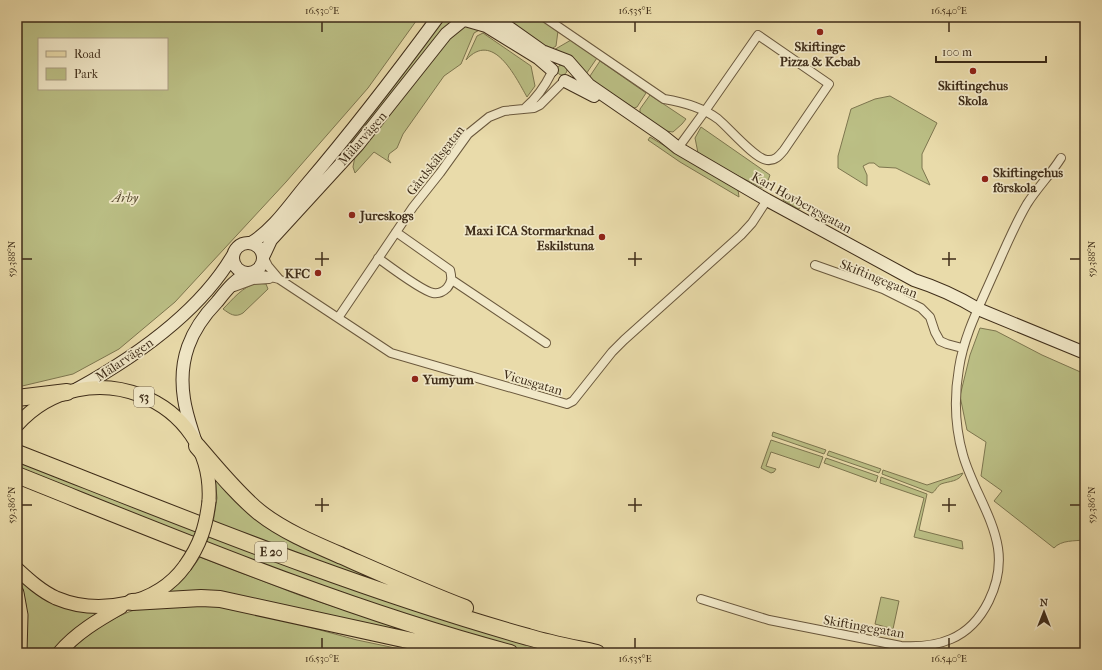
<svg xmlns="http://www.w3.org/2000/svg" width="1102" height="670" font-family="'IM FELL French Canon',serif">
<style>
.green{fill:#bbbf85;stroke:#7d764f;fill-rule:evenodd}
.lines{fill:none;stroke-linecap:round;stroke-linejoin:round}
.street-casing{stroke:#6a583d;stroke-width:10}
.secondary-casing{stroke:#3f2d19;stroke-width:14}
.primary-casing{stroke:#3f2d19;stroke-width:15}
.highway-casing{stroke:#3f2d19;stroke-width:18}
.street{stroke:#f1e8c8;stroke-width:8}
.secondary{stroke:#f1e8c8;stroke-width:12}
.primary{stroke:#e9dbaa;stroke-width:13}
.highway{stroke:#e9dbaa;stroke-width:16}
.primary-bridge-casing{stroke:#3f2d19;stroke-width:15;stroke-linecap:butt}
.primary-bridge{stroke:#e9dbaa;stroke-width:13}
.ticks{fill:none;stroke:#3f2d19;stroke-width:1.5}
.poi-dot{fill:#8f2418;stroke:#f1e8c8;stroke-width:1.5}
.labels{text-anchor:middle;stroke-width:3.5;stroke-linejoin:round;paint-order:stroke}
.shield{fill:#f1e8c8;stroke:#74654e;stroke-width:1}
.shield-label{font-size:12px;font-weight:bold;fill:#3f2d19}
.poi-label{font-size:13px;font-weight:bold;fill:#3f2d19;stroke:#f1e8c8;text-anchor:start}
.street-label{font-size:13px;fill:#3f2d19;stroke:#f1e8c8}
.park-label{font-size:13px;font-style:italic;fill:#584a2f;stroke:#f1e8c8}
.neatline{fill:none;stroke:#3f2d19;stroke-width:1.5}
.ticks-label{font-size:10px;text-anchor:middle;fill:#3f2d19}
</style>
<rect width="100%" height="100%" fill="#e9dbaa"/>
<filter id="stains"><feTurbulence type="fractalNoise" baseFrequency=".005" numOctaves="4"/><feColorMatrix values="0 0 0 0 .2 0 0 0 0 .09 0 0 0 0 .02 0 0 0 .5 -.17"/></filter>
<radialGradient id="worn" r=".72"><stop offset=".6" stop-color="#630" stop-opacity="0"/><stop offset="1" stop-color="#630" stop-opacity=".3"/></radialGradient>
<!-- green -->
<path class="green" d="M17 17H419L368 88 286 182 175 302 119 349 73 374 18 387H17ZM39 39H167V89H39Z
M443 17 451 23 349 150 344 146Z
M498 17H537L558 31 556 46 550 50Z
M467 26 483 28 474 33 461 64 444 76 403 134 397 148 389 154 388 159 391 163 374 152 355 173 353 167 355 156 444 42 463 27Z
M483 33 531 66 535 86 527 97C515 76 493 30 466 60L477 36Z
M571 40 597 58 584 77C573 55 575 58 552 51Z
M600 61 646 93 637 107 634 108 591 80 590 76Z
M557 70a5 5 0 1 1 10 0a5 5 0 1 1-10 0Z
M650 95 686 119 682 124 673 132 666 131 640 113V109Z
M890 96 937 123 922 154V168L930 185 896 168 879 167 874 163H869L863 166 867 175V186L838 168V156L851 109 875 99Z
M701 127 770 175 766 186 762 188 715 164 698 153 695 138Z
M650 137 738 190 739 197 680 162 648 140Z
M784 197 802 202 800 208 798 209 783 200Z
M257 283 266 284 268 289 243 313C235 318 230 314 223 309 233 299 242 287 257 283Z
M980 328 996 331 1042 355 1085 374V540C1075 541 1061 540 1054 548L994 501 1002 491 981 476 986 442 967 430 960 396 970 355Z
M773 432 826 450 824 454 772 436Z
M771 440 823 457 819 468 771 452 766 466 776 469 774 472 771 473 761 468Z
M829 451 881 469 879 473 827 455Z
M826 458 878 476 876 482 824 463Z
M17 459 197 531 194 540 17 469Z
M883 470 927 485 963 473C959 482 949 481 941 484 936 487 936 491 932 493L882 474Z
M881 477 927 494 919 530 962 541 963 549 914 537 924 498 880 483Z
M215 478 235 498 434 602 213 523 217 498Z
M209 536 573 653H534L502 645 409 618 206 544Z
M200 557 299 595 450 645 166 594 191 570Z
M21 580 98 611 97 613 77 627 50 653H26V605Z
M881 597 899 601 893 629 875 624Z
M200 602 294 623 357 640 419 653H68C85 635 115 615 138 609 156 605 182 604 200 602Z"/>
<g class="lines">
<!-- street casing -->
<g class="street-casing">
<path id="street" d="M544 17 664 99C683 102 702 107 718 119 729 128 755 159 767 160 775 161 779 156 784 150L829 84 758 35 705 111 678 148
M525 108C537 98 545 86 552 72
M264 258 268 266 279 279
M378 258C389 266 422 291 433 293 439 294 443 292 447 288 452 282 452 278 450 270L396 232
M815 265 883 289 921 308 930 317 935 332 940 341 947 344 962 348
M254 273 279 279 391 353 567 404 573 401 612 352 624 340 741 235 752 223 767 200
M452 280 546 343
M234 287 253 280 269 279
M338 318 413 207 440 173 468 134 489 117 504 111 534 108 540 105 564 81
M701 599 769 620 901 646C918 647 935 646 951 639 984 625 1003 582 998 548 993 516 972 487 963 455 955 427 954 397 959 368 964 335 980 305 993 275 1004 251 1014 226 1027 204 1037 188 1051 174 1061 158"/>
</g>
<!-- secondary casing -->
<g class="secondary-casing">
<path id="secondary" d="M494 17 542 51 568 61 589 85 663 136 678 148 767 200 914 280C936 287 958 297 978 309L1085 353
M465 20 486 26 538 58 552 70
M565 81 594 96
M233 258a15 15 0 1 1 30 0a15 15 0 1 1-30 0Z
M251 243C274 229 290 204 307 184 353 130 396 74 438 17
M264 255 271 240 358 145 446 34 462 21
M77 389C135 357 199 313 233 255
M195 440C191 427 186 413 184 399 178 360 190 330 217 302 226 291 235 279 248 273"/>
</g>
<!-- primary casing -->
<g class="primary-casing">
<path id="primary" d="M17 425C86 348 215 398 209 501
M17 569C29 580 41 591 56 598 99 616 157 605 185 566
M17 593 21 615 20 653
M59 653C76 633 98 620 121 607"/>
</g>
<!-- highway casing -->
<g class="highway-casing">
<path id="highway" d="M17 398 67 392
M197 446C217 469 236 493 259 512 283 531 314 544 342 556 383 574 423 592 465 608
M17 453C186 519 353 588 528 637 551 644 574 648 597 653
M17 475C180 540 341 608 510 653
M132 602 201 598 220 599 467 653"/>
</g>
<!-- street -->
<use href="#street" class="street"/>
<!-- secondary -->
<use href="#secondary" class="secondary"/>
<!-- primary -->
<use href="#primary" class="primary"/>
<!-- highway -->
<use href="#highway" class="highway"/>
<!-- primary-bridge casing -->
<g class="primary-bridge-casing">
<path id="primary-bridge" d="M185 566C200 545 206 527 209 501"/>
</g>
<!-- primary-bridge -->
<use href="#primary-bridge" class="primary-bridge"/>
</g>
<!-- ticks -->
<path class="ticks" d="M322 22V32M635 22V32M949 22V32M322 252V266M635 252V266M949 252V266M22 259H32M315 259H329M628 259H642M942 259H956M1070 259H1080M322 498V512M635 498V512M949 498V512M22 505H32M315 505H329M628 505H642M942 505H956M1070 505H1080M322 638V648M635 638V648M949 638V648"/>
<!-- markers -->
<g class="poi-dot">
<circle cx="820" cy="32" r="4"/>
<circle cx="973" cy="71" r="4"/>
<circle cx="985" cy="179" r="4"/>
<circle cx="352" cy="215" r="4"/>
<circle cx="602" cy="237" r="4"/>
<circle cx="318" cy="273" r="4"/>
<circle cx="415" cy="379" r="4"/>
</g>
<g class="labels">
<!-- shield labels -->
<g class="shield">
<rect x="134" y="387" width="20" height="20" rx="3"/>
<rect x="255" y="542" width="32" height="20" rx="3"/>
</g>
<g class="shield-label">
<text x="144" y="401">53</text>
<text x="271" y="556">E 20</text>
</g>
<!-- poi labels -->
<g class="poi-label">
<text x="820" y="51" text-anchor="middle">Skiftinge<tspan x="820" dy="15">Pizza &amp; Kebab</tspan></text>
<text x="973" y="90" text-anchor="middle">Skiftingehus<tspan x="973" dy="15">Skola</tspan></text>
<text x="993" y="177">Skiftingehus<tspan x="993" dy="15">förskola</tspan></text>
<text x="360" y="220">Jureskogs</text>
<text x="594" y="235" text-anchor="end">Maxi ICA Stormarknad<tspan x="594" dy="15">Eskilstuna</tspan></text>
<text x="310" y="278" text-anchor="end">KFC</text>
<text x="423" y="384">Yumyum</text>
</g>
<!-- street labels -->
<g class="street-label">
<text transform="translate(362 138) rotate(-49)" y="5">Mälarvägen</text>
<text transform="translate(435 160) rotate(-52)" y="5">Gårdskälsgatan</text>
<text transform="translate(802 202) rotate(29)" y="5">Karl Hovbergsgatan</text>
<text transform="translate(879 278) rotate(22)" y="5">Skiftingegatan</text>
<text transform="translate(124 359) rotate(-34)" y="5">Mälarvägen</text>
<text transform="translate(533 382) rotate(16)" y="5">Vicusgatan</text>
<text transform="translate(864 626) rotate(10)" y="5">Skiftingegatan</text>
</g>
<!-- park labels -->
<g class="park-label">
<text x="125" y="202">Årby</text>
</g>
</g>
<!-- margin -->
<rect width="1102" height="670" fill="none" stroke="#e9dbaa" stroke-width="44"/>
<!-- legend -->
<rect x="38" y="38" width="130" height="52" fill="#f1e8c8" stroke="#aa9d82"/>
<rect x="46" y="51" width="20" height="6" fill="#e9dbaa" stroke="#aa9d82"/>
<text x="74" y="58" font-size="12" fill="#3f2d19">Road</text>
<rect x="46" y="68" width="20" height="12" fill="#bbbf85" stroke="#aa9d82"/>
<text x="74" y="78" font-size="12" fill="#3f2d19">Park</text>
<!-- north arrow -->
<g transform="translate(1044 612)" stroke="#f1e8c8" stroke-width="3" paint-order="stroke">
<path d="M0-3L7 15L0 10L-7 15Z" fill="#3f2d19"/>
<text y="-6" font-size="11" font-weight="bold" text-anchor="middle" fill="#3f2d19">N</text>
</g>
<!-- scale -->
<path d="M936 56v6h110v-6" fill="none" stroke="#3f2d19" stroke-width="2"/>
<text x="942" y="56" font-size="12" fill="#3f2d19" stroke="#f1e8c8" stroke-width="3" paint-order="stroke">100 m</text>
<rect x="22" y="22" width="1058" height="626" class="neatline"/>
<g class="ticks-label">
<text x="322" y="14">16.530°E</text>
<text x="635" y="14">16.535°E</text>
<text x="949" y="14">16.540°E</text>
<text transform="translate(11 259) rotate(-90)" y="4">59.388°N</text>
<text transform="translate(1091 259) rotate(-90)" y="4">59.388°N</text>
<text transform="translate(11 505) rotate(-90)" y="4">59.386°N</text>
<text transform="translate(1091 505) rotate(-90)" y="4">59.386°N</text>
<text x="322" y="662">16.530°E</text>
<text x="635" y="662">16.535°E</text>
<text x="949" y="662">16.540°E</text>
</g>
<rect width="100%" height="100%" filter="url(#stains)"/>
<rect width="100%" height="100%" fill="url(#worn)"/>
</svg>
